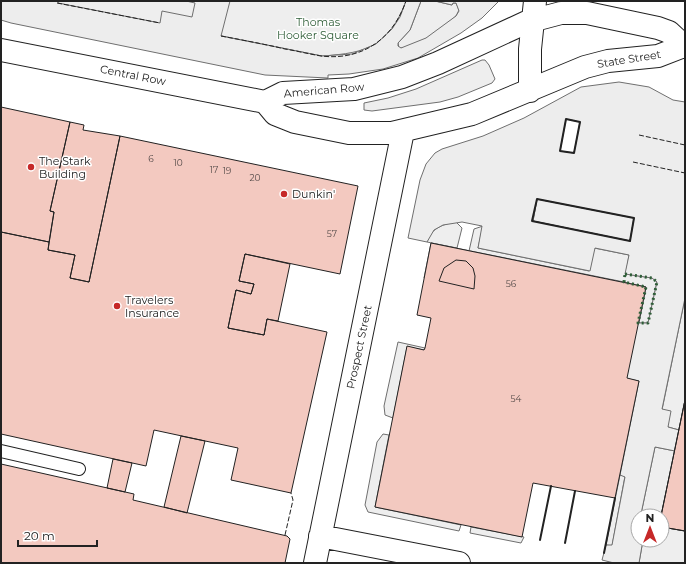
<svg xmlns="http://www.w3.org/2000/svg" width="686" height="564" font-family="Montserrat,sans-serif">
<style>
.green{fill:#eee;stroke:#6f6f6f}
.parking{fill:#ededed;stroke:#6f6f6f;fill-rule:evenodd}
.building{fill:#f3c9c0;stroke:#222}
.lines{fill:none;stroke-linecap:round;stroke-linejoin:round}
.lane-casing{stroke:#222;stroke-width:14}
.secondary-casing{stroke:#222;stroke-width:24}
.lane{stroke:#fff;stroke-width:12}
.secondary{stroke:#fff;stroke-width:22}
.hedge{stroke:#2f5e38;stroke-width:3;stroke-dasharray:2 3;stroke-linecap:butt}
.fence{stroke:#222;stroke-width:1;stroke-dasharray:5 2;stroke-linecap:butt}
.wall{stroke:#222;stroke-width:2}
.poi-dot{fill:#c62828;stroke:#fff;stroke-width:1.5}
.labels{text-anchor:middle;stroke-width:3;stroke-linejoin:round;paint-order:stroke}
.number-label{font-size:9px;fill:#564c4a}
.park-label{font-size:11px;fill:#2f5e38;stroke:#fff}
.street-label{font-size:11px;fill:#222;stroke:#fff}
.poi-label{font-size:11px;fill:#222;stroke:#fff;text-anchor:start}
</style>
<rect width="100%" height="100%" fill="#fff"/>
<!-- green -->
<path class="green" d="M47 1H406C389 46 368 53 322 56Z
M421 1H435L452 5 453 3H456L459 10 456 16C443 27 417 49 399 48L398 43 410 30Z
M482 60H485L489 65 495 79 492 83 458 97 440 102 372 111 364 110V103L388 98 416 89Z
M537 199 634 218 630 241 533 221Z
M456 222 462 228 457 248 427 242C431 228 443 224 456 222Z
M483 226 478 248 589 271 594 248 629 255 626 274 652 278 657 282 648 323H638L469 251 474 229Z
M685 298V400L679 430 668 427 662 410Z
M398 342 425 348 424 350 407 347 393 418 385 415 384 406Z
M383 434 389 435 375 507 461 525 459 531 368 512 365 505 377 442Z
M655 447 675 451 661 516 641 514Z
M620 475 625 476 612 546 606 545Z
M471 527 524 537 521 543 470 533Z
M662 527 685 531V563H639L643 540H662Z"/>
<!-- parking -->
<path class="parking" d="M1 1H58V3L160 23 162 11 192 17 195 3 186 1H230L221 36 322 56 352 54 376 44 392 29 400 17 406 1H421L410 30 398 43V46L401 48 426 38 456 16 459 11 456 3H453L452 5 435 1H499L482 18 461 33 418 58 383 69 349 74 328 75V78L265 75 11 23 1 20Z
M619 82 649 87 673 100 685 102V298L662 409 671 411 668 427 679 430 675 451 655 447 641 514 647 516H638V540H643L639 563H614L602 560 606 545H612L625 477 620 475 639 381 613 376 439 281 424 278 431 243 624 282 646 287 639 323H648L657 282 652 278 625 274 629 255 595 248 590 271 478 248 482 226 462 222 443 225 434 230 427 242 408 238 420 180 426 164 435 153 442 149 483 136 524 118 581 87ZM566 119 580 122 574 153 560 151ZM537 199 634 218 630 241 533 221Z"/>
<!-- building -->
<path class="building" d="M1 107 70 122 50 211 54 212 49 242 1 232Z
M70 122 84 125 83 130 120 136 89 282 70 278 75 255 48 250 54 212 50 211Z
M120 136 358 186 340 274 245 254 239 281 254 284 251 294 236 290 228 328 264 335 267 319 327 332 291 493 231 480 238 448 154 430 146 466 1 434V232L49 242 48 250 75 255 70 278 89 282Z
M431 243 646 287 627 378 639 381 615 498 533 483 522 537 375 507 407 346 424 350 425 348 431 318 417 315Z
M245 254 290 264 278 321 267 319 264 335 228 328 236 290 251 294 254 284 239 281Z
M456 260 466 261 473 268 475 276 474 289 439 281 444 268Z
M685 400V531L662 527 661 516Z
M685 400V531L662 527 661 516Z
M181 436 205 441 187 513 164 507Z
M113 459 132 463 125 492 107 488Z
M1 464 134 494 133 500 287 536 290 539 285 563H1Z"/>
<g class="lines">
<!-- lane casing -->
<g class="lane-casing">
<path id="lane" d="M1 451 79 469"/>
</g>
<!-- secondary casing -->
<g class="secondary-casing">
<path id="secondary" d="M1 50 265 102
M530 91V49L535 1
M265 102 283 93 354 89 402 77 438 63 527 22 561 13H587L658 28 669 32 685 47
M265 102 275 114 295 122 349 133H392L472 114 585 67 608 61 658 56 684 46
M320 536 459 563
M315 563 403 131"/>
</g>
<!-- lane -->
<use href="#lane" class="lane"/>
<!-- secondary -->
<use href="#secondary" class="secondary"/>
<!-- hedge -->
<path class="hedge" d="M625 274 652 278 657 282 648 323H638L646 287 624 282Z"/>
<!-- fence -->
<path class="fence" d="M57 3 160 23
M221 36C242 40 264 44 285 49 297 51 309 54 321 56 362 61 393 39 406 1
M639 135 685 145
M633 162 685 173
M285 535 293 500 291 493"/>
<!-- wall -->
<path class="wall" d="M566 119 580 122 574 153 560 151Z
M537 199 634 218 630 241 532 221Z
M540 540 551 486
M565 543 575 491
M604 553 615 498"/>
</g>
<!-- markers -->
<g class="poi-dot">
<circle cx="31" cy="167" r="4"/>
<circle cx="284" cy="194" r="4"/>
<circle cx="117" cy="306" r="4"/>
</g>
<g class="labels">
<!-- number labels -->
<g class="number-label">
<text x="151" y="162">6</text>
<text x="178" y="166">10</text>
<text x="214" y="173">17</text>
<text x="227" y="174">19</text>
<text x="255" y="181">20</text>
<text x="332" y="237">57</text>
<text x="511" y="287">56</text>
<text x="516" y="402">54</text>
</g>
<!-- park labels -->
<g class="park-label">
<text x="318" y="26">Thomas<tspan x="318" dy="13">Hooker Square</tspan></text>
</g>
<!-- street labels -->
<g class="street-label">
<text transform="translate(629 59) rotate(-9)" y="4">State Street</text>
<text transform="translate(133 75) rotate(11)" y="4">Central Row</text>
<text transform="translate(324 90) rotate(-5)" y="4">American Row</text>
<text transform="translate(359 347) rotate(-78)" y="4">Prospect Street</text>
</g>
<!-- poi labels -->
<g class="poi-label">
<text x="39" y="165">The Stark<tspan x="39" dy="13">Building</tspan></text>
<text x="292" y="198">Dunkin'</text>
<text x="125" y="304">Travelers<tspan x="125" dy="13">Insurance</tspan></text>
</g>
</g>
<!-- border -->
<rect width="686" height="564" fill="none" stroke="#222222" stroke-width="4"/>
<!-- north arrow -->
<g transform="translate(650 528)"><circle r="19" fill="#ffffff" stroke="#a7a7a7"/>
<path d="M0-3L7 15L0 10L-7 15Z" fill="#c62828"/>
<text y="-6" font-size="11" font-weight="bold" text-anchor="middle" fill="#222222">N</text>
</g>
<!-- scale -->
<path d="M18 540v6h79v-6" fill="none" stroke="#222222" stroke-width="2"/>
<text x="24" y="540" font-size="12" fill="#222222" stroke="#ffffff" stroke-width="3" paint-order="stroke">20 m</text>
</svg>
